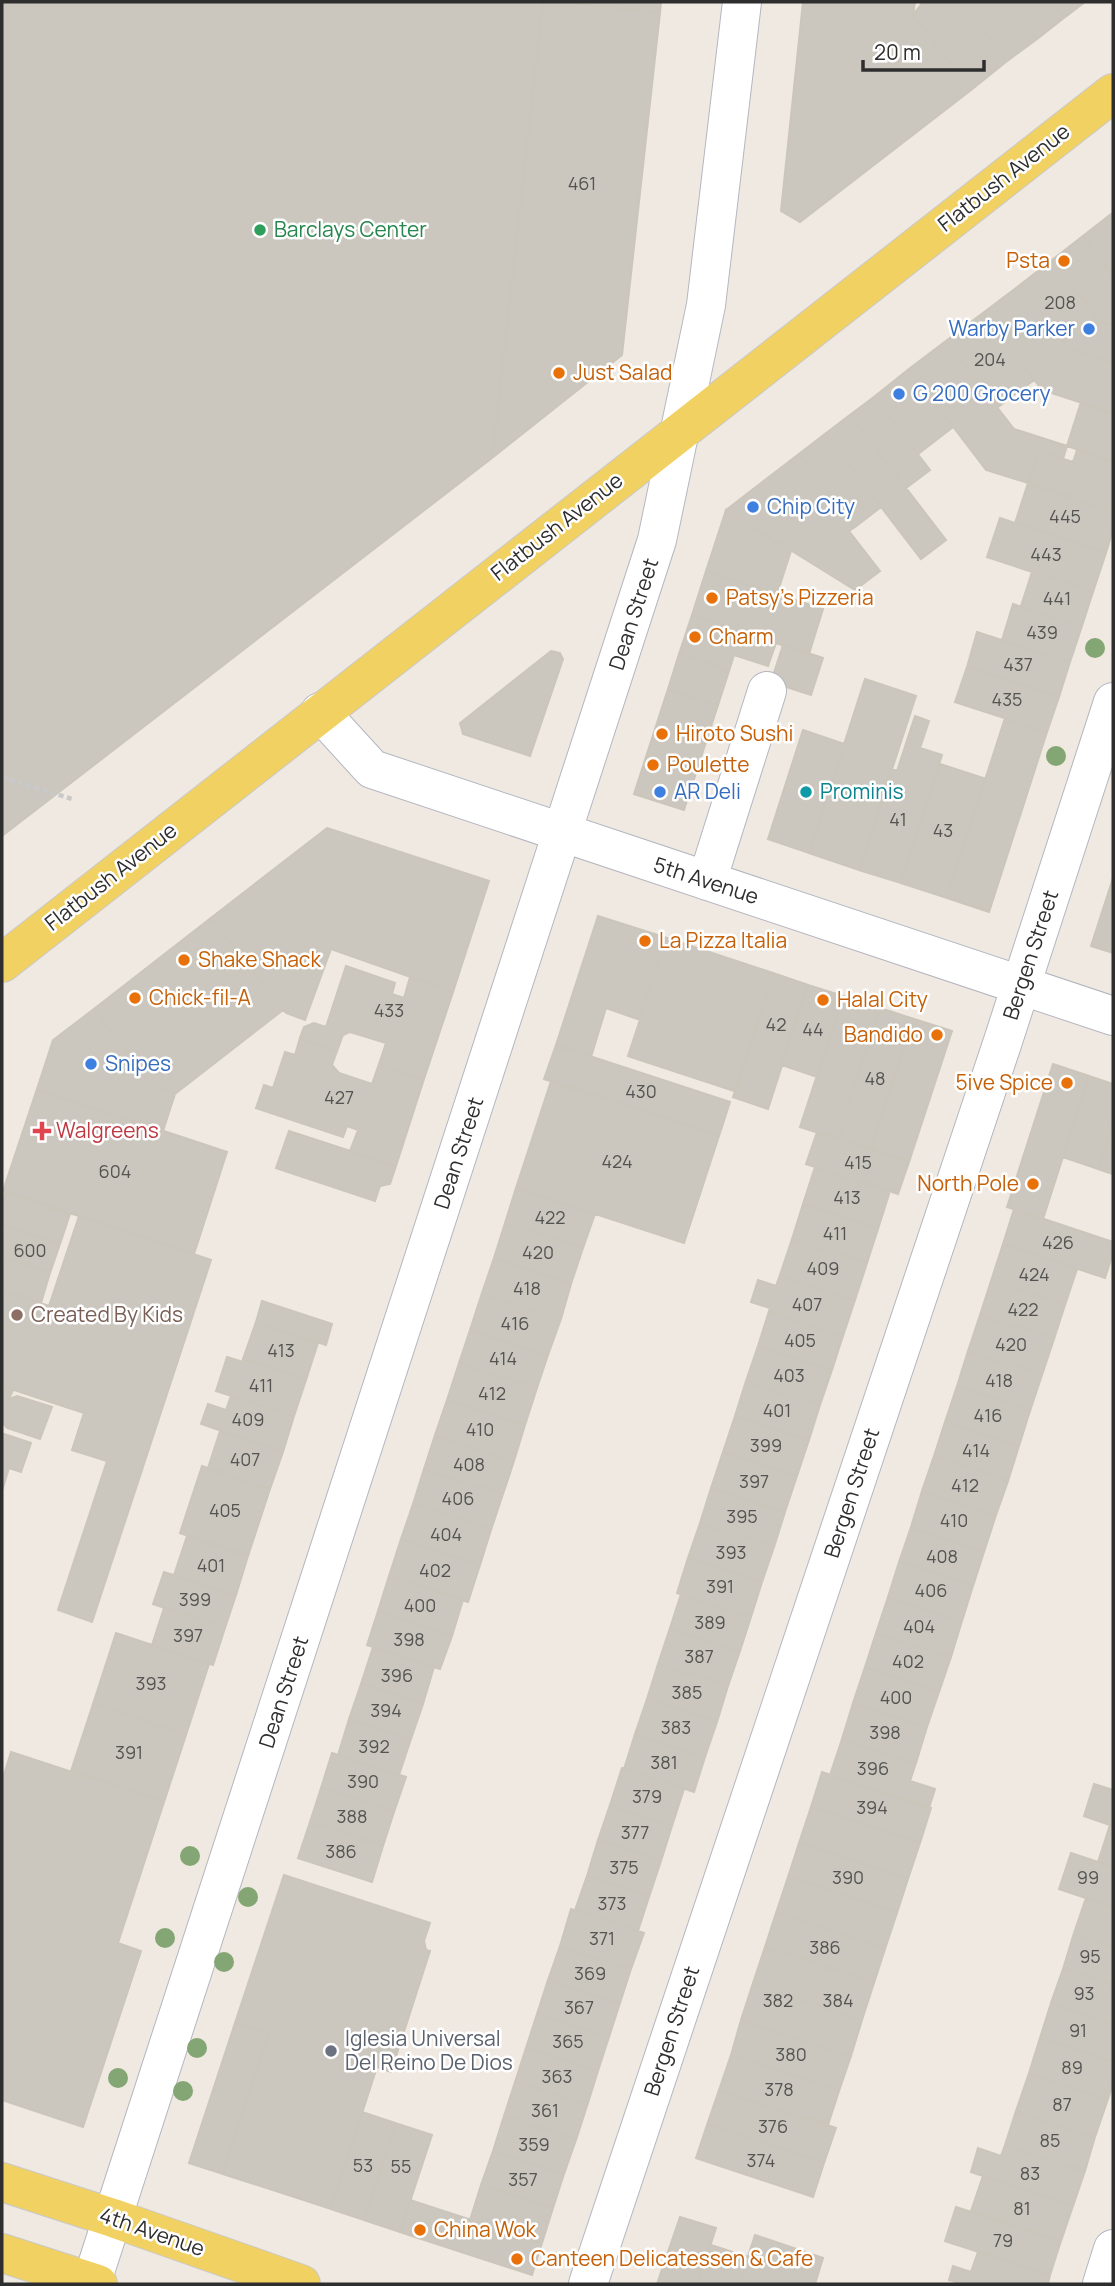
<svg xmlns="http://www.w3.org/2000/svg" width="1115" height="2286" font-family="Manrope,sans-serif">
<style>
.building{fill:#cbc7bf;stroke:#cbc5ba;stroke-width:2}
.lines{fill:none;stroke-linecap:round;stroke-linejoin:round}
.minor-casing{stroke:#b4b7c1;stroke-width:40}
.major-casing{stroke:#c9c9c9;stroke-width:40}
.path{stroke:#c9c9c9;stroke-width:4.5;stroke-dasharray:5 3.5;stroke-linecap:butt}
.minor{stroke:#fff;stroke-width:38}
.major{stroke:#f2d163;stroke-width:38}
.tree{fill:#84a574}
.leisure-dot{fill:#2e9e5b;stroke:#fff;stroke-width:2.5}
.food-dot{fill:#e8710a;stroke:#fff;stroke-width:2.5}
.shop-dot{fill:#3f7fe0;stroke:#fff;stroke-width:2.5}
.culture-dot{fill:#0f9aa8;stroke:#fff;stroke-width:2.5}
.health-dot{fill:#e0444e;stroke:#fff;stroke-width:2.5}
.education-dot{fill:#8d6e63;stroke:#fff;stroke-width:2.5}
.worship-dot{fill:#6b7280;stroke:#fff;stroke-width:2.5}
.labels{text-anchor:middle;stroke-width:5;stroke-linejoin:round;paint-order:stroke}
.number-label{font-size:18px;fill:#555452}
.street-label{font-size:21px;fill:#2e2e2e;stroke:#fff}
.leisure-label{font-size:21px;fill:#27864d;stroke:#fff;text-anchor:start}
.food-label{font-size:21px;fill:#c56008;stroke:#fff;text-anchor:start}
.shop-label{font-size:21px;fill:#366cbe;stroke:#fff;text-anchor:start}
.culture-label{font-size:21px;fill:#0d838f;stroke:#fff;text-anchor:start}
.health-label{font-size:21px;fill:#be3a42;stroke:#fff;text-anchor:start}
.education-label{font-size:21px;fill:#785e54;stroke:#fff;text-anchor:start}
.worship-label{font-size:21px;fill:#5b616d;stroke:#fff;text-anchor:start}
</style>
<rect width="100%" height="100%" fill="#efe9e1"/>
<!-- building -->
<path class="building" d="M2 2H543L492 458 2 836Z
M543 2H563L660 13 622 355 492 458Z
M563 2H661L660 13Z
M803 2H915L913 15 971 90 800 222 781 211Z
M923 2H961L1007 61 971 90 913 15Z
M961 2H1009L1037 39 1007 61Z
M1009 2H1053L1065 17 1037 39Z
M1053 2H1085L1065 17Z
M1111 214 1113 216V275L1083 236Z
M1083 236 1113 275V326L1100 322 1052 260Z
M1052 260 1100 322 1113 326V362L1068 347 1020 285Z
M1020 285 1068 347 1113 362V413L1042 390 983 313Z
M983 313 1034 380 998 407 946 341Z
M946 341 1014 429 1067 446 1063 459 1038 451 1028 483 986 470 909 369Z
M909 369 953 427 918 454 874 397Z
M874 397 930 470 906 488 850 415Z
M1081 402 1113 413V462L1067 446Z
M850 415 946 540 921 559 825 434Z
M825 434 881 507 855 527 799 454Z
M1077 450 1113 462V511L1028 483 1038 451 1073 462Z
M799 454 855 527 849 531 880 571 855 590 726 510Z
M1028 483 1113 511V529L1106 553 1015 523Z
M726 510 791 551 777 594 706 571Z
M1000 518 1106 553 1093 592 987 557Z
M706 571 823 609 809 654 692 615Z
M1032 572 1093 592 1082 626 1021 606Z
M1013 604 1082 626 1070 662 1002 640Z
M692 615 776 643 768 666 734 655 729 671 679 654Z
M977 632 1070 662 1059 697 967 667Z
M783 645 823 658 811 695 771 682Z
M551 651 560 653 563 659 530 756 463 734 460 723Z
M679 654 729 671 718 705 668 689Z
M967 667 1059 697 1047 732 955 702Z
M865 679 916 696 859 870 809 853Z
M668 689 718 705 684 810 634 794Z
M915 716 929 721 920 748 942 755 901 883 859 870 892 769 897 771Z
M1005 718 1047 732 989 912 947 898Z
M803 730 844 744 809 853 768 839Z
M940 764 986 779 947 898 901 883Z
M327 828 489 881 453 992 331 949 305 1020 286 1013 211 918Z
M1113 878V953L1091 946Z
M598 916 667 938 640 1020 606 1008 591 1057 556 1045Z
M211 918 283 1010 175 1094 153 1087 94 1009Z
M667 938 773 973 734 1091 628 1056Z
M346 966 395 983 392 994 404 998 410 977 453 992 424 1079 379 1064 386 1043 350 1032 343 1035 337 1051 300 1038 304 1027 314 1023 326 1027Z
M773 973 808 985 768 1109 733 1097Z
M808 985 843 996 817 1077 782 1065Z
M843 996 880 1008 838 1139 800 1127Z
M880 1008 914 1019 871 1150 838 1139Z
M94 1009 153 1087 175 1094 163 1131 37 1089 53 1040Z
M914 1019 952 1031 909 1162 871 1150Z
M300 1038 337 1051 332 1065 339 1073 372 1084 379 1064 424 1079 396 1166 350 1151 358 1130 347 1126 343 1137 256 1108 264 1085 273 1088 285 1052 295 1055Z
M556 1045 730 1102 719 1136 544 1079Z
M1053 1064 1089 1076 1043 1219 1007 1207Z
M1089 1076 1113 1084V1123L1098 1169 1063 1157Z
M551 1081 719 1136 684 1243 516 1188Z
M37 1089 227 1152 194 1254 3 1191Z
M1113 1123V1174L1098 1169Z
M289 1131 396 1166 390 1184 380 1186 375 1201 276 1168Z
M817 1132 909 1162 898 1194 806 1164Z
M815 1167 890 1191 878 1229 803 1204Z
M516 1188 595 1214 583 1248 505 1223Z
M5 1192 70 1214 60 1244 2 1225V1203Z
M803 1204 878 1229 867 1263 792 1239Z
M1014 1209 1113 1242V1253L1105 1278 1003 1244Z
M79 1216 211 1260 92 1622 58 1610 107 1461 72 1450 84 1413 2 1386V1290L49 1306Z
M505 1223 583 1248 571 1284 494 1258Z
M2 1225 60 1244 50 1273 2 1257Z
M792 1239 867 1263 855 1300 780 1275Z
M1003 1244 1077 1269 1065 1305 991 1281Z
M2 1257 50 1273 41 1303 2 1290Z
M494 1258 571 1284 561 1319 482 1293Z
M780 1275 855 1300 843 1336 769 1311 770 1308 751 1302 758 1280 776 1286Z
M991 1281 1065 1305 1054 1339 980 1315Z
M482 1293 561 1319 548 1355 470 1330Z
M262 1301 332 1324 326 1345 256 1322Z
M769 1311 843 1336 832 1370 758 1346Z
M980 1315 1054 1339 1042 1375 968 1351Z
M256 1322 318 1343 306 1380 243 1359Z
M470 1330 548 1355 537 1388 459 1363Z
M758 1346 832 1370 820 1405 746 1381Z
M968 1351 1042 1375 1030 1411 957 1386Z
M227 1357 243 1362V1359L306 1380 294 1416 216 1391Z
M459 1363 537 1388 525 1425 447 1400Z
M746 1381 820 1405 809 1440 735 1416Z
M2 1386 13 1390 9 1399 17 1396 52 1407 40 1439 7 1428 2 1422Z
M957 1386 1030 1411 1019 1446 945 1422Z
M231 1396 294 1416 283 1452 201 1424 208 1404 226 1410Z
M447 1400 525 1425 514 1461 435 1435Z
M735 1416 809 1440 797 1476 723 1452Z
M945 1422 1019 1446 1008 1481 934 1456Z
M220 1431 283 1452 270 1489 208 1468Z
M4 1434 31 1443 21 1472 9 1468 2 1491V1436Z
M435 1435 514 1461 503 1494 424 1469Z
M723 1452 797 1476 785 1512 711 1488Z
M934 1456 1008 1481 996 1515 922 1491Z
M202 1466 270 1489 248 1556 180 1533Z
M424 1469 503 1494 491 1530 413 1504Z
M711 1488 785 1512 774 1547 700 1523Z
M922 1491 996 1515 984 1552 911 1527Z
M413 1504 491 1530 480 1565 401 1539Z
M700 1523 774 1547 762 1582 688 1558Z
M911 1527 984 1552 973 1586 899 1562Z
M187 1536 248 1556 236 1595 174 1575Z
M401 1539 480 1565 468 1602 389 1576Z
M688 1558 762 1582 751 1617 677 1593Z
M899 1562 973 1586 962 1621 888 1597Z
M164 1572 236 1595 225 1628 153 1604Z
M389 1576 463 1600 452 1636 378 1611Z
M681 1594 751 1617 740 1651 670 1628Z
M888 1597 962 1621 951 1657 876 1633Z
M164 1608 225 1628 213 1665 152 1645Z
M378 1611 452 1636 440 1669 367 1645Z
M670 1628 740 1651 728 1686 658 1664Z
M116 1633 209 1664 186 1735 93 1704Z
M876 1633 951 1657 939 1692 865 1667Z
M373 1647 434 1667 423 1704 361 1684Z
M658 1664 728 1686 717 1722 647 1699Z
M865 1667 939 1692 927 1727 853 1703Z
M361 1684 423 1704 411 1739 349 1719Z
M647 1699 717 1722 705 1757 635 1734Z
M853 1703 927 1727 916 1763 842 1739Z
M93 1704 186 1735 164 1802 71 1771Z
M349 1719 411 1739 399 1775 338 1755Z
M635 1734 705 1757 694 1792 624 1769Z
M842 1739 916 1763 910 1781 935 1789 929 1808 830 1775Z
M11 1752 164 1802 118 1943 141 1951 83 2127 2 2100V1781Z
M332 1753 406 1777 394 1812 321 1788Z
M622 1768 684 1789 672 1826 610 1805Z
M822 1772 931 1808 920 1843 811 1807Z
M1094 1784 1113 1790V1826L1084 1816Z
M321 1788 394 1812 383 1846 310 1822Z
M610 1805 672 1826 661 1861 598 1840Z
M811 1807 920 1843 908 1879 799 1843Z
M310 1822 383 1846 372 1882 298 1858Z
M1110 1825 1113 1826V1867L1098 1862Z
M598 1840 661 1861 649 1897 587 1876Z
M799 1843 908 1879 897 1913 788 1877Z
M1071 1853 1113 1867V1907L1059 1889Z
M284 1875 430 1923 424 1941 426 1950 430 1951 391 2072 377 2067 331 2209 223 2174 269 2034 235 2023Z
M587 1876 649 1897 638 1931 575 1910Z
M788 1877 897 1913 885 1949 776 1913Z
M1086 1898 1113 1907V1946L1074 1933Z
M571 1909 644 1933 631 1969 560 1946Z
M776 1913 885 1949 874 1983 765 1947Z
M1074 1933 1113 1946V1985L1063 1969Z
M560 1946 631 1969 620 2003 548 1980Z
M765 1947 874 1983 862 2020 753 1983Z
M1063 1969 1113 1985V2024L1051 2003Z
M548 1980 620 2003 609 2037 537 2014Z
M753 1983 862 2020 851 2056 741 2020Z
M1051 2003 1113 2024V2062L1040 2038Z
M537 2014 609 2037 598 2071 526 2048Z
M741 2020 851 2056 839 2091 731 2055Z
M235 2023 269 2034 223 2174 189 2163Z
M1040 2038 1113 2062V2083L1108 2099 1029 2073Z
M526 2048 598 2071 587 2106 515 2082Z
M731 2055 839 2091 828 2125 719 2090Z
M1029 2073 1108 2099 1095 2137 1016 2111Z
M515 2082 587 2106 576 2140 504 2116Z
M719 2090 836 2128 824 2163 707 2125Z
M1016 2111 1095 2137 1085 2171 1005 2145Z
M362 2112 395 2123 364 2220 331 2209Z
M504 2116 576 2140 564 2174 493 2151Z
M395 2123 432 2135 400 2232 364 2220Z
M707 2125 824 2163 813 2197 696 2158Z
M1005 2145 1085 2171 1073 2206 971 2172 978 2148 1001 2156Z
M493 2151 564 2174 553 2208 481 2185Z
M983 2176 1073 2206 1061 2241 971 2211Z
M481 2185 553 2208 542 2243 470 2220Z
M410 2200 542 2243 532 2275 400 2232Z
M956 2207 1061 2241 1050 2275 945 2241Z
M680 2217 716 2228 698 2284H657Z
M755 2235 823 2258 815 2284H739Z
M711 2245 748 2257 739 2284H698Z
M978 2252 1050 2275 1048 2284H963L949 2280 953 2266 971 2272Z"/>
<g class="lines">
<!-- minor casing -->
<g class="minor-casing">
<path id="minor" d="M320 712 372 769 1113 1016
M707 881 767 691
M91 2284 657 540 706 305 742 2
M588 2284 1003 1041 1113 702
M1102 2284 1113 2249"/>
</g>
<!-- major casing -->
<g class="major-casing">
<path id="major" d="M2 963 1113 93
M2 2182 113 2218 301 2284
M2 2253 98 2284"/>
</g>
<!-- path -->
<path class="path" d="M2 777 72 799"/>
<!-- minor -->
<use href="#minor" class="minor"/>
<!-- major -->
<use href="#major" class="major"/>
</g>
<!-- trees -->
<g class="tree">
<circle cx="1095" cy="648" r="10"/>
<circle cx="1056" cy="756" r="10"/>
<circle cx="190" cy="1856" r="10"/>
<circle cx="248" cy="1897" r="10"/>
<circle cx="165" cy="1938" r="10"/>
<circle cx="224" cy="1962" r="10"/>
<circle cx="197" cy="2048" r="10"/>
<circle cx="118" cy="2078" r="10"/>
<circle cx="183" cy="2091" r="10"/>
</g>
<!-- markers -->
<circle class="leisure-dot" cx="260" cy="230" r="7"/>
<g class="food-dot">
<circle cx="1064" cy="261" r="7"/>
<circle cx="559" cy="373" r="7"/>
<circle cx="712" cy="598" r="7"/>
<circle cx="695" cy="637" r="7"/>
<circle cx="662" cy="734" r="7"/>
<circle cx="653" cy="765" r="7"/>
<circle cx="645" cy="941" r="7"/>
<circle cx="184" cy="960" r="7"/>
<circle cx="135" cy="998" r="7"/>
<circle cx="823" cy="1000" r="7"/>
<circle cx="937" cy="1035" r="7"/>
<circle cx="1067" cy="1083" r="7"/>
<circle cx="1033" cy="1184" r="7"/>
<circle cx="420" cy="2230" r="7"/>
<circle cx="517" cy="2259" r="7"/>
</g>
<g class="shop-dot">
<circle cx="1089" cy="329" r="7"/>
<circle cx="899" cy="394" r="7"/>
<circle cx="753" cy="507" r="7"/>
<circle cx="660" cy="792" r="7"/>
<circle cx="91" cy="1064" r="7"/>
</g>
<circle class="culture-dot" cx="806" cy="792" r="7"/>
<path class="health-dot" d="M38.5 1120.5h7v7h7v7h-7v7h-7v-7h-7v-7h7z"/>
<circle class="education-dot" cx="17" cy="1315" r="7"/>
<circle class="worship-dot" cx="331" cy="2051" r="7"/>
<g class="labels">
<!-- number labels -->
<g class="number-label">
<text x="582" y="190">461</text>
<text x="1060" y="309">208</text>
<text x="990" y="366">204</text>
<text x="1065" y="523">445</text>
<text x="1046" y="561">443</text>
<text x="1057" y="605">441</text>
<text x="1042" y="639">439</text>
<text x="1018" y="671">437</text>
<text x="1007" y="706">435</text>
<text x="898" y="826">41</text>
<text x="943" y="837">43</text>
<text x="389" y="1017">433</text>
<text x="776" y="1031">42</text>
<text x="813" y="1036">44</text>
<text x="875" y="1085">48</text>
<text x="641" y="1098">430</text>
<text x="339" y="1104">427</text>
<text x="617" y="1168">424</text>
<text x="858" y="1169">415</text>
<text x="115" y="1178">604</text>
<text x="847" y="1204">413</text>
<text x="550" y="1224">422</text>
<text x="835" y="1240">411</text>
<text x="1058" y="1249">426</text>
<text x="30" y="1257">600</text>
<text x="538" y="1259">420</text>
<text x="823" y="1275">409</text>
<text x="1034" y="1281">424</text>
<text x="527" y="1295">418</text>
<text x="807" y="1311">407</text>
<text x="1023" y="1316">422</text>
<text x="515" y="1330">416</text>
<text x="800" y="1347">405</text>
<text x="1011" y="1351">420</text>
<text x="281" y="1357">413</text>
<text x="503" y="1365">414</text>
<text x="789" y="1382">403</text>
<text x="999" y="1387">418</text>
<text x="261" y="1392">411</text>
<text x="492" y="1400">412</text>
<text x="777" y="1417">401</text>
<text x="988" y="1422">416</text>
<text x="248" y="1426">409</text>
<text x="480" y="1436">410</text>
<text x="766" y="1452">399</text>
<text x="976" y="1457">414</text>
<text x="245" y="1466">407</text>
<text x="469" y="1471">408</text>
<text x="754" y="1488">397</text>
<text x="965" y="1492">412</text>
<text x="458" y="1505">406</text>
<text x="225" y="1517">405</text>
<text x="742" y="1523">395</text>
<text x="954" y="1527">410</text>
<text x="446" y="1541">404</text>
<text x="731" y="1559">393</text>
<text x="942" y="1563">408</text>
<text x="211" y="1572">401</text>
<text x="435" y="1577">402</text>
<text x="720" y="1593">391</text>
<text x="931" y="1597">406</text>
<text x="195" y="1606">399</text>
<text x="420" y="1612">400</text>
<text x="710" y="1629">389</text>
<text x="919" y="1633">404</text>
<text x="188" y="1642">397</text>
<text x="409" y="1646">398</text>
<text x="699" y="1663">387</text>
<text x="908" y="1668">402</text>
<text x="397" y="1682">396</text>
<text x="151" y="1690">393</text>
<text x="687" y="1699">385</text>
<text x="896" y="1704">400</text>
<text x="386" y="1717">394</text>
<text x="676" y="1734">383</text>
<text x="885" y="1739">398</text>
<text x="374" y="1753">392</text>
<text x="129" y="1759">391</text>
<text x="664" y="1769">381</text>
<text x="873" y="1775">396</text>
<text x="363" y="1788">390</text>
<text x="647" y="1803">379</text>
<text x="872" y="1814">394</text>
<text x="352" y="1823">388</text>
<text x="635" y="1839">377</text>
<text x="341" y="1858">386</text>
<text x="624" y="1874">375</text>
<text x="848" y="1884">390</text>
<text x="1088" y="1884">99</text>
<text x="612" y="1910">373</text>
<text x="602" y="1945">371</text>
<text x="825" y="1954">386</text>
<text x="1090" y="1963">95</text>
<text x="590" y="1980">369</text>
<text x="1084" y="2000">93</text>
<text x="778" y="2007">382</text>
<text x="838" y="2007">384</text>
<text x="579" y="2014">367</text>
<text x="1078" y="2037">91</text>
<text x="568" y="2048">365</text>
<text x="791" y="2061">380</text>
<text x="1072" y="2074">89</text>
<text x="557" y="2083">363</text>
<text x="779" y="2096">378</text>
<text x="1062" y="2111">87</text>
<text x="545" y="2117">361</text>
<text x="773" y="2133">376</text>
<text x="1050" y="2147">85</text>
<text x="534" y="2151">359</text>
<text x="761" y="2167">374</text>
<text x="363" y="2172">53</text>
<text x="401" y="2173">55</text>
<text x="1030" y="2180">83</text>
<text x="523" y="2186">357</text>
<text x="1022" y="2215">81</text>
<text x="1003" y="2247">79</text>
</g>
<!-- street labels -->
<g class="street-label">
<text transform="translate(1004 178) rotate(-38)" y="7">Flatbush Avenue</text>
<text transform="translate(557 527) rotate(-38)" y="7">Flatbush Avenue</text>
<text transform="translate(634 614) rotate(-72)" y="7">Dean Street</text>
<text transform="translate(111 877) rotate(-38)" y="7">Flatbush Avenue</text>
<text transform="translate(706 881) rotate(18)" y="7">5th Avenue</text>
<text transform="translate(1031 955) rotate(-72)" y="7">Bergen Street</text>
<text transform="translate(459 1153) rotate(-72)" y="7">Dean Street</text>
<text transform="translate(852 1493) rotate(-72)" y="7">Bergen Street</text>
<text transform="translate(284 1692) rotate(-72)" y="7">Dean Street</text>
<text transform="translate(672 2031) rotate(-72)" y="7">Bergen Street</text>
<text transform="translate(152 2232) rotate(19)" y="7">4th Avenue</text>
</g>
<!-- leisure labels -->
<g class="leisure-label">
<text x="274" y="237">Barclays Center</text>
</g>
<!-- food labels -->
<g class="food-label">
<text x="1050" y="268" text-anchor="end">Psta</text>
<text x="573" y="380">Just Salad</text>
<text x="726" y="605">Patsy's Pizzeria</text>
<text x="709" y="644">Charm</text>
<text x="676" y="741">Hiroto Sushi</text>
<text x="667" y="772">Poulette</text>
<text x="659" y="948">La Pizza Italia</text>
<text x="198" y="967">Shake Shack</text>
<text x="149" y="1005">Chick-fil-A</text>
<text x="837" y="1007">Halal City</text>
<text x="923" y="1042" text-anchor="end">Bandido</text>
<text x="1053" y="1090" text-anchor="end">5ive Spice</text>
<text x="1019" y="1191" text-anchor="end">North Pole</text>
<text x="434" y="2237">China Wok</text>
<text x="531" y="2266">Canteen Delicatessen &amp; Cafe</text>
</g>
<!-- shop labels -->
<g class="shop-label">
<text x="1075" y="336" text-anchor="end">Warby Parker</text>
<text x="913" y="401">G 200 Grocery</text>
<text x="767" y="514">Chip City</text>
<text x="674" y="799">AR Deli</text>
<text x="105" y="1071">Snipes</text>
</g>
<!-- culture labels -->
<g class="culture-label">
<text x="820" y="799">Prominis</text>
</g>
<!-- health labels -->
<g class="health-label">
<text x="56" y="1138">Walgreens</text>
</g>
<!-- education labels -->
<g class="education-label">
<text x="31" y="1322">Created By Kids</text>
</g>
<!-- worship labels -->
<g class="worship-label">
<text x="345" y="2046">Iglesia Universal<tspan x="345" dy="24">Del Reino De Dios</tspan></text>
</g>
</g>
<!-- border -->
<rect width="1115" height="2286" fill="none" stroke="#2e2e2e" stroke-width="7"/>
<!-- scale -->
<path d="M863 60v10h121v-10" fill="none" stroke="#2e2e2e" stroke-width="3.5"/>
<text x="874" y="60" font-size="21" fill="#2e2e2e" stroke="#ffffff" stroke-width="5" paint-order="stroke">20 m</text>
</svg>
